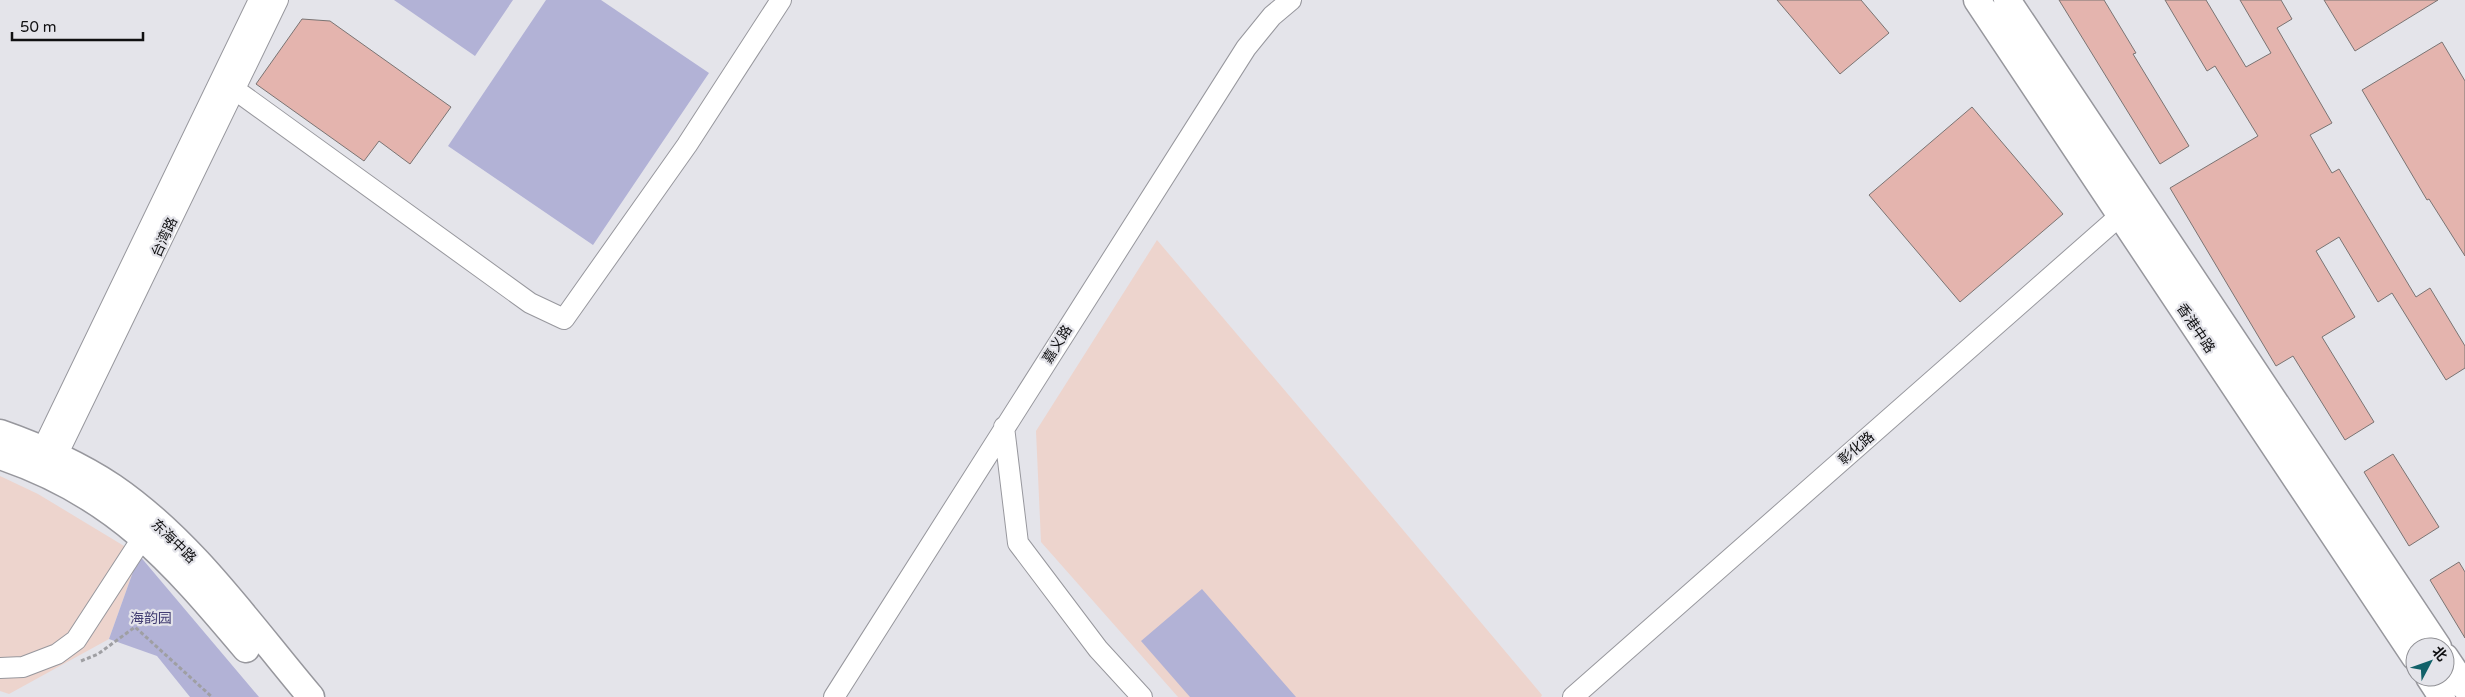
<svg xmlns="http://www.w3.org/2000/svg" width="2465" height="697" font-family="'Varela Round','Noto Sans SC',sans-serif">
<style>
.commercial{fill:#edd4cd}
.green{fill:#b2b2d6}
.building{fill:#e4b4ae;stroke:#7a7473}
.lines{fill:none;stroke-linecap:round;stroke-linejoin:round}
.minor-casing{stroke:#97979d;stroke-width:22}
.major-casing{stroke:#97979d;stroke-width:29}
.path{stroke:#9f9fa3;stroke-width:3;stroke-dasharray:4 2.5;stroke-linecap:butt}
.minor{stroke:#fff;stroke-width:20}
.major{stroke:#fff;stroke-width:26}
.labels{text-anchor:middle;stroke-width:4.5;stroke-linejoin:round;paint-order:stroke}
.street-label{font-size:14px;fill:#101012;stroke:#e4e4ea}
.park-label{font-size:14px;fill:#433e73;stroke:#e4e4ea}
</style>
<rect width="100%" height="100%" fill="#e4e4ea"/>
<!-- commercial -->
<path class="commercial" d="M1157 240 1377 499 1542 695 1541 697H1178L1041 542 1036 431Z
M0 476 38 494 139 555 109 639 9 694 0 691Z"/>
<!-- green -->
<path class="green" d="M394 0H513L475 56Z
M546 0H601L709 73 593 245 448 146Z
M139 555 259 697H190L157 656 109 639Z
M1202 589 1296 697H1190L1141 641Z"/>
<!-- building -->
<path class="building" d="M1777 0H1861L1889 33 1840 74Z
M2059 0H2104L2136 53 2133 54 2189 146 2160 164Z
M2165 0H2206L2246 67 2271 53 2240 0H2281L2292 19 2277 28 2332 123 2310 135 2332 173 2339 169 2416 297 2430 288 2465 346V368L2446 380 2392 293 2378 302 2339 237 2316 251 2355 317 2322 337 2374 422 2345 440 2293 356 2276 366 2170 188 2258 136 2215 66 2207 71Z
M2324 0H2438L2355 51Z
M302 19 330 21 451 107 410 164 379 141 364 161 256 84Z
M2442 42 2465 81V256L2429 199 2427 200 2362 90Z
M1972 107 2063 214 1960 302 1869 195Z
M2393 454 2439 527 2409 546 2364 472Z
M2459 562 2465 572V638L2430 580Z"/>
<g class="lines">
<!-- minor casing -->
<g class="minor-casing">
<path id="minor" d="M219 83 234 89 530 303 564 319 687 145 781 0
M1004 427 1018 543 1098 649 1142 697
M36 462 259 0
M51 468 278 0
M0 668 23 667 57 654 76 640 143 537
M834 697 1246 48 1272 16 1291 0
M1573 697 2131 206"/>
</g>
<!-- major casing -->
<g class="major-casing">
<path id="major" d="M1977 0 2415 657
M2007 0 2438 647
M0 433C40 447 78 464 113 487 192 541 250 625 311 697
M0 456C114 494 171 560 246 649
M2445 657 2465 687
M2429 677 2442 697"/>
</g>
<!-- path -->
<path class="path" d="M81 661 98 654 135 627 212 697"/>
<!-- minor -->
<use href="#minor" class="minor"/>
<!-- major -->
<use href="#major" class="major"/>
</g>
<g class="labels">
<!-- street labels -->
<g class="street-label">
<text transform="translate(164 237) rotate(-65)" y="5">台湾路</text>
<text transform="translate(2196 328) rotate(56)" y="5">香港中路</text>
<text transform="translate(1057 344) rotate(-58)" y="5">嘉义路</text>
<text transform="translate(1856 448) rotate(-41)" y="5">彰化路</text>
<text transform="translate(174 541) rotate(44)" y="5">东海中路</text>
</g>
<!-- park labels -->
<g class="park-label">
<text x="151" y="623">海韵园</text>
</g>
</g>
<!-- north arrow -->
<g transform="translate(2430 662) rotate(49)"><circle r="24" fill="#e4e4ea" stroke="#8f8f94"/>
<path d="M0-4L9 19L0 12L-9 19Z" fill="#116169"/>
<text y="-8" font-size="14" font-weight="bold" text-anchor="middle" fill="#101012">北</text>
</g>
<!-- scale -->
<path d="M12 32v8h131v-8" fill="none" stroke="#101012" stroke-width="2.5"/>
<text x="20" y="32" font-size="15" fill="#101012" stroke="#e4e4ea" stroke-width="4" paint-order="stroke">50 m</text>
</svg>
